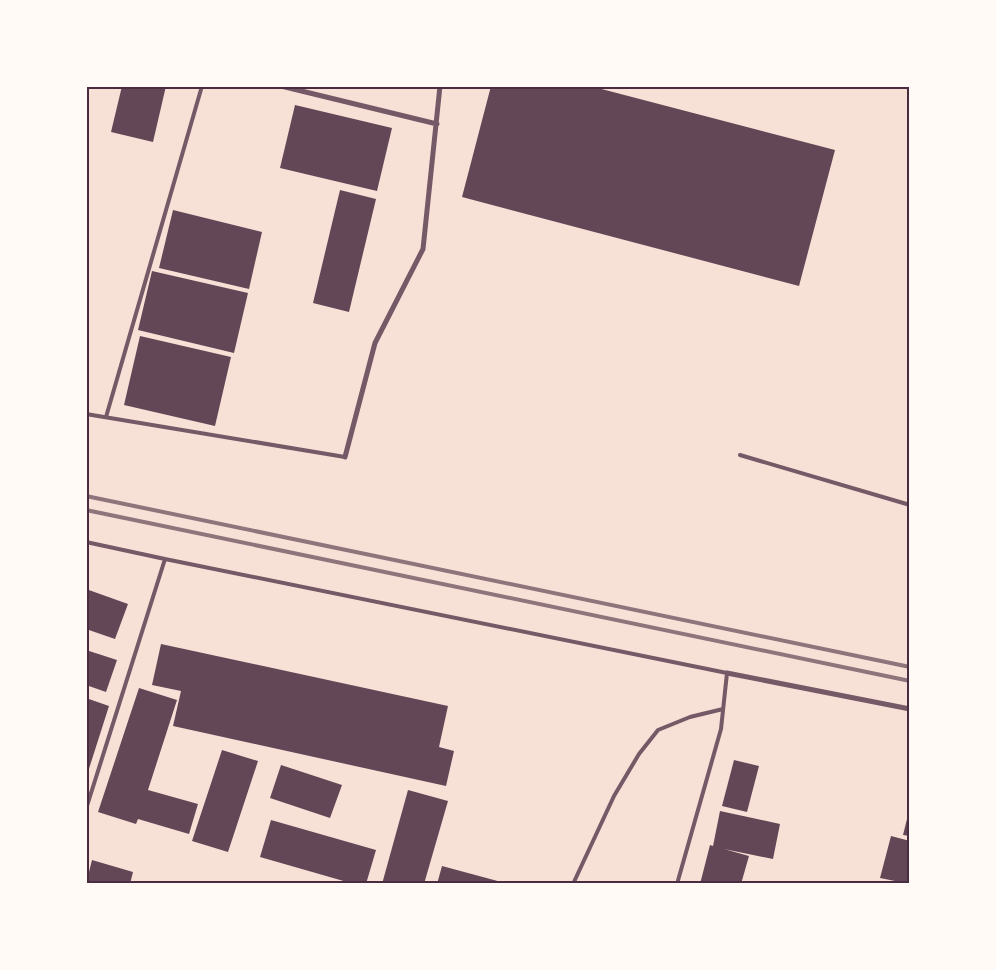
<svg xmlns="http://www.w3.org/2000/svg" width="996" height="970" font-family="'Sofia Sans Condensed',sans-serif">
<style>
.building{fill:#644757}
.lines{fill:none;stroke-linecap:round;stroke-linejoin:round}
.service{stroke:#755966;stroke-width:4}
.minor{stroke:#755966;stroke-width:5}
.rail{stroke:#8f747c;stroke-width:4}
.neatline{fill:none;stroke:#4a2c40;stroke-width:2}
</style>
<rect width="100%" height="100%" fill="#f7e1d7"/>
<!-- building -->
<path class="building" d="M122 86H166L153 142 111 132Z
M491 86H590L835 150 799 286 462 197Z
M295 105 392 128 377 191 280 168Z
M340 190 376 199 349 312 313 303Z
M173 210 262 232 249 289 159 268Z
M152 271 248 293 234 353 138 330Z
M140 336 231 357 215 426 124 405Z
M86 589 128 604 115 639 86 629Z
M161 644 448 706 439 747 454 751 446 786 173 726 181 691 152 685Z
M86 650 117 660 106 692 86 685Z
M139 688 177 700 148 790 198 804 189 834 138 819 136 824 98 812Z
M86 698 109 706 87 775H86Z
M222 750 258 761 228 852 192 841Z
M734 760 759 766 747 812 722 806Z
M281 765 342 785 330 818 270 798Z
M408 790 448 801 424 884H382Z
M720 811 780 824 773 859 724 849 749 856 741 884H700L710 845 713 846Z
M909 811H910V836L903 835Z
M271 820 376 850 366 884H354L260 857Z
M891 836 910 841V884L880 878Z
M92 860 133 872 130 884H86Z
M442 866 505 883V884H437Z"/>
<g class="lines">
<!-- service -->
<path class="service" d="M86 414 345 457
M106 417 202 86
M740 455 910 505
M86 542 165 559
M86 809 165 559 727 673 721 729 677 884
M573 884 614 796 639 754 658 730 690 717 723 709"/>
<!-- minor -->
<path class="minor" d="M281 86 437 124
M345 457 375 343 423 249 440 86
M727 673 910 709"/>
<!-- rail -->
<path class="rail" d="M86 496 910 667
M86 510 910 681"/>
</g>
<!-- border -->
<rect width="996" height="970" fill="none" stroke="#fffaf5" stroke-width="175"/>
<rect x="88" y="88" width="820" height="794" class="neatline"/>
</svg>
